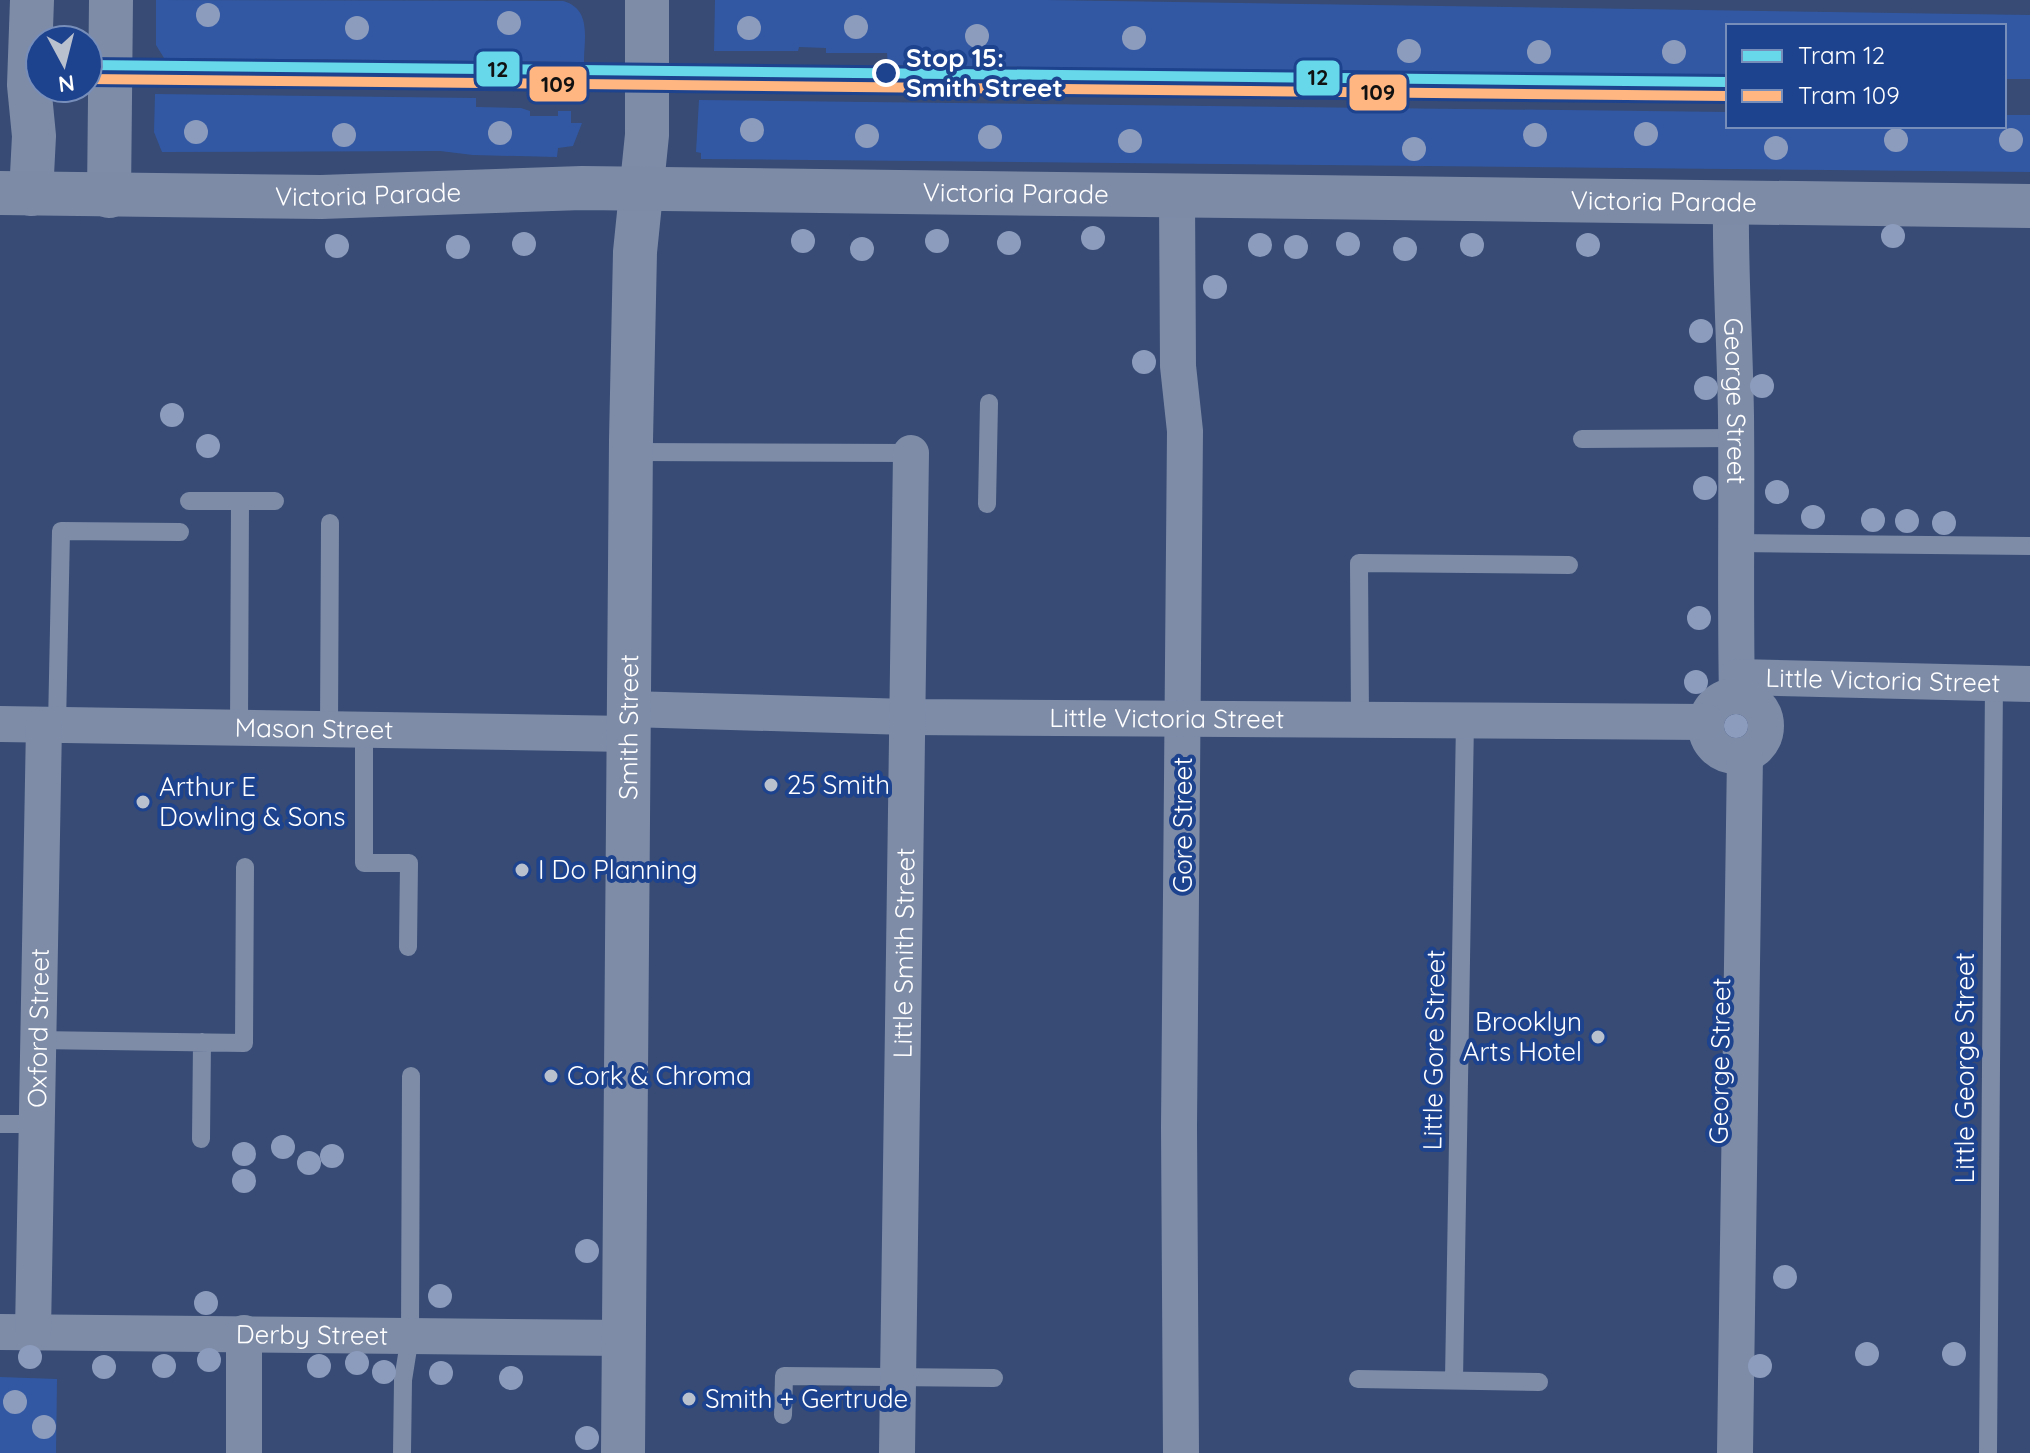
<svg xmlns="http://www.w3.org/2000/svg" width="2030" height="1453" font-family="Quicksand,sans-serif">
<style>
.green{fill:#3258a4}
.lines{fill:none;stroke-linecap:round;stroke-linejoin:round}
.service{stroke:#7e8ca8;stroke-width:18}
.minor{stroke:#7e8ca8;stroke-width:36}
.tertiary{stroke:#7e8ca8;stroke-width:44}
.primary{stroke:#7e8ba7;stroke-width:44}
.tram-1-casing{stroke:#1d428e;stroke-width:16}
.tram-2-casing{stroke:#1d428e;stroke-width:16}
.tram-1{stroke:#66d8e9;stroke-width:10}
.tram-2{stroke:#ffb680;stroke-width:10}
.tree{fill:#8c9cbd}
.stop-dot{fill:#1d428e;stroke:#fff;stroke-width:4}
.poi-dot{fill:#b9c0ce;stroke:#1d428e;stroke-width:3}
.labels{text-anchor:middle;stroke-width:8;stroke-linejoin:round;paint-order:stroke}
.stop-label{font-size:26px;font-weight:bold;fill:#fff;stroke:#1d428e;text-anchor:start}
.street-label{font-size:26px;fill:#fff;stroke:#1d428e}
.poi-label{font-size:26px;fill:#fff;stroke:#1d428e;text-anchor:start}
.line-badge{stroke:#1d428e;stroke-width:3}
.pale-badge-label{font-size:22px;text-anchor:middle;font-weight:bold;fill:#111}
</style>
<rect width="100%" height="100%" fill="#374b74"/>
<!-- green -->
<path class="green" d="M156 0 563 1C592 9 584 39 584 62L164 58 156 45Z
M715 0H1046L2030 15V79H2004V26H1728V76L888 65 887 53H826V48L799 47 798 51H714Z
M155 94 476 98V107L521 108 530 111V116H558V111H571V123H582L573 146 558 148 557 157 473 155 440 151 162 152 154 132Z
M699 100 1728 112V126H2004V115H2030V172L701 159V153L696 152Z
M0 1377 57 1379 56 1453H0Z"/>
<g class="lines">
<!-- service -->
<path class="service" d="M1582 439 1736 438
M631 452 911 453
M189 501H275
M987 504 989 403
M1737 543 2030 546
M1360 720 1359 563 1569 565
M57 725 61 531 180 532
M239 728 240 501
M329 729 330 523
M364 730V863H409L408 947
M37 1040 244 1043 245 867
M0 1124H36
M201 1139 202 1042
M1358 1379 1539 1382
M1454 1380 1465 721
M783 1415 784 1376 994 1378
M402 1453 403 1380 410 1336 411 1076
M1988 1453 1994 683"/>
<!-- minor -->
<g class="minor">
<path d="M1177 197 1178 366 1185 431 1179 1127 1181 1453"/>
<path id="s1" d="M1731 203C1730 274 1735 345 1736 416 1737 509 1735 602 1737 696"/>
<path id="s2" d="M1737 677 2030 684"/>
<circle cx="1736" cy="726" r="30"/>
<path id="s3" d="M629 709 908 717 1706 722"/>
<path id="s4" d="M0 724 629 734"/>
<path id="s5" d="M0 1332 625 1338"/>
<path id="s6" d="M33 1332 44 725"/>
<path d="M244 1333V1453"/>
<path id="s7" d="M897 1453 911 453"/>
<path d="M1735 1453 1745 755"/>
</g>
<!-- tertiary -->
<g class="tertiary">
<path d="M31 194 34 136 29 85 32 0"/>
<path d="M109 196 111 0"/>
<path id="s8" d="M623 1453 631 440 635 252 647 135V0"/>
</g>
<!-- primary -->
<path class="primary" id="s9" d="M0 193 321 197 582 188 2030 206"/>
<!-- tram-1 casing -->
<g class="tram-1-casing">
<path id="tram-1" d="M88 65 1728 82"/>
</g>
<!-- tram-2 casing -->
<g class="tram-2-casing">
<path id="tram-2" d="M88 79 1728 96"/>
</g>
<!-- tram-1 -->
<use href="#tram-1" class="tram-1"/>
<!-- tram-2 -->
<use href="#tram-2" class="tram-2"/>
</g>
<!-- trees -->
<g class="tree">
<circle cx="208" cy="15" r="12"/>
<circle cx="509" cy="23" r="12"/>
<circle cx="856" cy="27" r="12"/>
<circle cx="357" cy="28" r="12"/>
<circle cx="749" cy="28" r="12"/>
<circle cx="977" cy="36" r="12"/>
<circle cx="1134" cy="38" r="12"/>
<circle cx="1409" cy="51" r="12"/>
<circle cx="1539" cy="52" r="12"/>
<circle cx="1674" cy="52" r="12"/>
<circle cx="752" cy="130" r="12"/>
<circle cx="196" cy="132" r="12"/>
<circle cx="500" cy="133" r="12"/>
<circle cx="1646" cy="134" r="12"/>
<circle cx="344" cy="135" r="12"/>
<circle cx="1535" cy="135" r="12"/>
<circle cx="867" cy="136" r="12"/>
<circle cx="990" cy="137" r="12"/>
<circle cx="1896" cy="140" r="12"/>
<circle cx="2011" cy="140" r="12"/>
<circle cx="1130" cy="141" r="12"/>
<circle cx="1776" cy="148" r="12"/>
<circle cx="1414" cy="149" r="12"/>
<circle cx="1893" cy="236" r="12"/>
<circle cx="1093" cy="238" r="12"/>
<circle cx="803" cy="241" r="12"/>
<circle cx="937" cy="241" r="12"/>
<circle cx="1009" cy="243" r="12"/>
<circle cx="524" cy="244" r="12"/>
<circle cx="1348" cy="244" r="12"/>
<circle cx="1260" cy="245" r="12"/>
<circle cx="1472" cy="245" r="12"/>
<circle cx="1588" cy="245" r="12"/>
<circle cx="337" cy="246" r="12"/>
<circle cx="458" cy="247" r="12"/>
<circle cx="1296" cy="247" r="12"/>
<circle cx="862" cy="249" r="12"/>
<circle cx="1405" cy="249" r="12"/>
<circle cx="1215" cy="287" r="12"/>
<circle cx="1701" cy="331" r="12"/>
<circle cx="1144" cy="362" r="12"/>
<circle cx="1762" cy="386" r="12"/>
<circle cx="1706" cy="388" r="12"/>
<circle cx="172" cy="415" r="12"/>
<circle cx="208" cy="446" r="12"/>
<circle cx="1705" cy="488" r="12"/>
<circle cx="1777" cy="492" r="12"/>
<circle cx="1813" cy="517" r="12"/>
<circle cx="1873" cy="520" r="12"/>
<circle cx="1907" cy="521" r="12"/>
<circle cx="1944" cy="523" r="12"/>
<circle cx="1699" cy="618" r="12"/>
<circle cx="1696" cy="682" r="12"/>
<circle cx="1736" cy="726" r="12"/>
<circle cx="283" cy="1147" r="12"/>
<circle cx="244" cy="1154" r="12"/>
<circle cx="332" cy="1156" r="12"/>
<circle cx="309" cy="1163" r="12"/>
<circle cx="244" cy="1181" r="12"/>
<circle cx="587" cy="1251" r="12"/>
<circle cx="1785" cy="1277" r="12"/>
<circle cx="440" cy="1296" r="12"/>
<circle cx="206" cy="1303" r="12"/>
<circle cx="1867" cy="1354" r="12"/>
<circle cx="1954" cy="1354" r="12"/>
<circle cx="30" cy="1357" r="12"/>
<circle cx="209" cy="1360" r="12"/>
<circle cx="357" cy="1363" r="12"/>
<circle cx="164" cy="1366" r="12"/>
<circle cx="319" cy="1366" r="12"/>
<circle cx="1760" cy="1366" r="12"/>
<circle cx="104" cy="1367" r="12"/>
<circle cx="384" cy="1372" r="12"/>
<circle cx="441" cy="1373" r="12"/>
<circle cx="511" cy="1378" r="12"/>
<circle cx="15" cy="1402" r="12"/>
<circle cx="44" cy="1427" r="12"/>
<circle cx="587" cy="1438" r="12"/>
</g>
<!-- markers -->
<circle class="stop-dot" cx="886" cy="73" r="12"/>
<g class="poi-dot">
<circle cx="771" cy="785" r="8"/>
<circle cx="143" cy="802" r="8"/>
<circle cx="522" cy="870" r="8"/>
<circle cx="1598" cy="1037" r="8"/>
<circle cx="551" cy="1076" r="8"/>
<circle cx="689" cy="1399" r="8"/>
</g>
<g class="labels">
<!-- stop labels -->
<g class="stop-label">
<text x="906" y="67">Stop 15:<tspan x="906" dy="30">Smith Street</tspan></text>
</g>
<!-- street labels -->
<g class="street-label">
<text dy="9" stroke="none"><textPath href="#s9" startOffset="368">Victoria Parade</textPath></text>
<text dy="9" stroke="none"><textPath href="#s9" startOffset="1016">Victoria Parade</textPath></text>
<text dy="9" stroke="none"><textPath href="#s9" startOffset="1664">Victoria Parade</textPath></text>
<text dy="9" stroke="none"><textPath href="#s1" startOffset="198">George Street</textPath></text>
<text dy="9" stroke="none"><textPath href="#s2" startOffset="146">Little Victoria Street</textPath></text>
<text dy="9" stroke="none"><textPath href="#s3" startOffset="538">Little Victoria Street</textPath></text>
<text dy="9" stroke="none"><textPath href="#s8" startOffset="726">Smith Street</textPath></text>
<text dy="9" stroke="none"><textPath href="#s4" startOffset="314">Mason Street</textPath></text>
<text transform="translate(1183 825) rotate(-90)" y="9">Gore Street</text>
<text dy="9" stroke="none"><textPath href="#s7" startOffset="500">Little Smith Street</textPath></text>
<text dy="9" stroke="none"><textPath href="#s6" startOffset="304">Oxford Street</textPath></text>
<text transform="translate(1434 1050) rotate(-89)" y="9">Little Gore Street</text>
<text transform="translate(1720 1061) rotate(-89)" y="9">George Street</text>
<text transform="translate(1965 1068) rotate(-90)" y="9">Little George Street</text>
<text dy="9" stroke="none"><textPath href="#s5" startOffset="312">Derby Street</textPath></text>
</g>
<!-- poi labels -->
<g class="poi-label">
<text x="787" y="794">25 Smith</text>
<text x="159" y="796">Arthur E<tspan x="159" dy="30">Dowling &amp; Sons</tspan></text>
<text x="538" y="879">I Do Planning</text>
<text x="1582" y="1031" text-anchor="end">Brooklyn<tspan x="1582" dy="30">Arts Hotel</tspan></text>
<text x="567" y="1085">Cork &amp; Chroma</text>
<text x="705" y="1408">Smith + Gertrude</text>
</g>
</g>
<g class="line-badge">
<rect x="475" y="50" width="46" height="38" rx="8" fill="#66d8e9"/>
<rect x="1295" y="59" width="46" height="38" rx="8" fill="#66d8e9"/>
<rect x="528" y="65" width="60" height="38" rx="8" fill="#ffb680"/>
<rect x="1348" y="73" width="60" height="39" rx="8" fill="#ffb680"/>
</g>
<g class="pale-badge-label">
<text x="498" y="77">12</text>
<text x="1318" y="85">12</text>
<text x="558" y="92">109</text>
<text x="1378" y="100">109</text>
</g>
<!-- legend -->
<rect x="1726" y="24" width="280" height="104" fill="#1d428e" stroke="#778ebb" stroke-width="2"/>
<rect x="1742" y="50" width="40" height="12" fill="#66d8e9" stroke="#778ebb" stroke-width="2"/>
<text x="1798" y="64" font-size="24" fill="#ffffff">Tram 12</text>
<rect x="1742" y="90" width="40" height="12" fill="#ffb680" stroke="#778ebb" stroke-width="2"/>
<text x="1798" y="104" font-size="24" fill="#ffffff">Tram 109</text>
<!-- north arrow -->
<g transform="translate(64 64) rotate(173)"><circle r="38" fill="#1d428e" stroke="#778ebb" stroke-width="2"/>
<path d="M0-6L14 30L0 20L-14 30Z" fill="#b9c0ce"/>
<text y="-12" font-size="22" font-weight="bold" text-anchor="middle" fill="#ffffff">N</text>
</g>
</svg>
